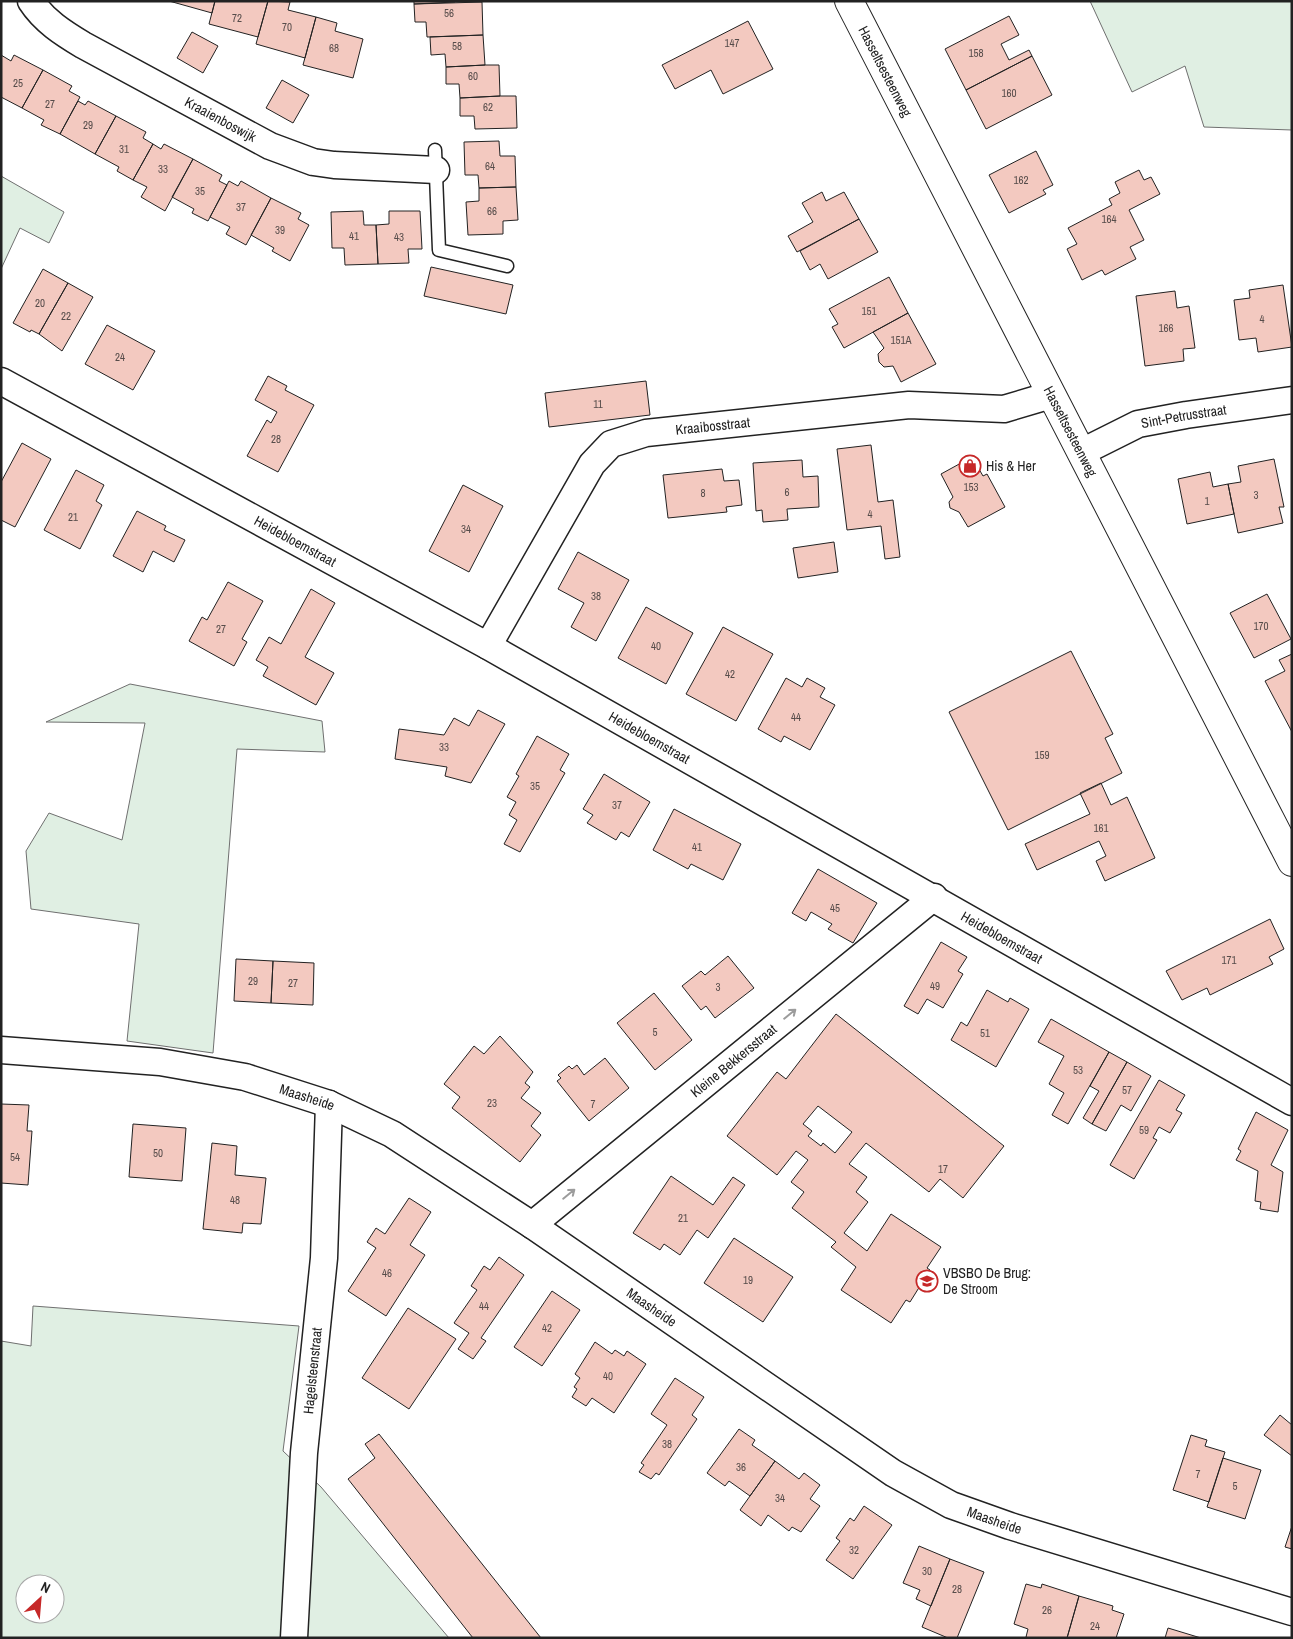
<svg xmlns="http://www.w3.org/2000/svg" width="1293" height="1639" font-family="'Archivo Narrow',sans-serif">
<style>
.green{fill:#e0efe3;stroke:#6f6f6f;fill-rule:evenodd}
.building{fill:#f3c9c0;stroke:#222;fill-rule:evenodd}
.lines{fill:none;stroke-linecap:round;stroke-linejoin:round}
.lane-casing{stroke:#222;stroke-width:15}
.street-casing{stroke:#222;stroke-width:29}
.secondary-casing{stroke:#222;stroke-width:30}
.lane{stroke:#fff;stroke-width:12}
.street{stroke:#fff;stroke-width:26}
.secondary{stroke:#fff;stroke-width:28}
.oneway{stroke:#9c9c9c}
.labels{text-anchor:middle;stroke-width:4;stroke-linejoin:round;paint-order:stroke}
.number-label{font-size:11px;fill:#564c4a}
.street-label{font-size:14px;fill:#222;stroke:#fff}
.poi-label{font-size:14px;fill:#222;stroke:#fff;text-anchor:start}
</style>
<rect width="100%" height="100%" fill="#fff"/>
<!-- green -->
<path class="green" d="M1090 1H1292V130L1204 127 1185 66 1132 92Z
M1 176 64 212 49 243 20 228 1 269Z
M130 684 322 721 325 752 237 749 213 1053 127 1041 139 924 31 909 26 851 49 813 122 840 145 723 46 722Z
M33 1306 299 1326 283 1451 321 1487 449 1638H1V1341L31 1346ZM25 1584H55V1614H25Z"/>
<!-- building -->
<path class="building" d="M169 1H215L212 13Z
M215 1H268L258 37 209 24Z
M268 1 290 2 288 10 316 17 305 58 256 44Z
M414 1H455V2L414 4Z
M482 2 483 35 427 37 426 22H415L414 4Z
M1009 16 1019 35 1001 44 1009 60 1029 50 1032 56 966 90 945 49Z
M316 17 337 23 335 31 363 39 353 78 303 65Z
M748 21 773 69 723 94 711 70 675 89 662 65Z
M192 32 218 46 203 73 177 58Z
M483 35 485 65 446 67 445 54 431 55 430 37Z
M1 55 11 61 14 55 43 70 22 108 1 97Z
M1032 56 1052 95 986 129 966 90Z
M485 65H499L500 96 460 98 459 84H446V67Z
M43 70 72 86 69 91 80 97 60 134 41 125 44 120 22 108Z
M282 80 309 95 293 123 266 108Z
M500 96H516L517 128 475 129 474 116H460V98Z
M78 101 85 105 88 101 116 116 95 154 60 134Z
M116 116 146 132 143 138 153 144 133 180 117 171 119 167 95 154Z
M499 141 500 156H515L516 187 479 188 478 175H465L464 142Z
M153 144 161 149 164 144 193 159 165 211 141 197 147 187 133 180Z
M1036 151 1053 185 1043 190 1046 194 1009 213 989 175Z
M193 159 222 175 219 181 227 185 208 221 192 213 194 209 172 197Z
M1139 170 1144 180 1151 177 1160 194 1129 210 1144 240 1130 247 1136 259 1105 275 1102 270 1082 280 1067 249 1077 244 1068 228 1112 205 1109 199 1120 193 1115 182Z
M229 181 238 186 241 181 271 198 246 245 226 234 230 227 210 217Z
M516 187 518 220 503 221V234L468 235 466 202 479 201V188Z
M822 192 826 201 844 192 859 219 797 252 788 236 813 222 802 203Z
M271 198 301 213 298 219 309 225 290 261 272 251 274 248 251 235Z
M363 211 364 225H376L378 264 345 265 344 248H332L331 212Z
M389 211H420L422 249H408L409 263 378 264 376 225 389 224Z
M859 219 878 252 828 279 820 264 810 270 800 251Z
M431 267 513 285 506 314 424 296Z
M43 269 68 283 39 334 31 330 30 332 13 323Z
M889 277 908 313 844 348 832 327 838 324 829 309Z
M68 283 93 297 62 351 39 334Z
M1283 285 1292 347 1258 352 1256 338 1239 340 1234 300 1250 298 1249 290Z
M1175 291 1177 308 1189 306 1195 348 1183 349 1184 361 1145 366 1136 296Z
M908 313 936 364 901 382 893 366 884 367 879 362 878 354 884 348 873 332Z
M107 325 155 351 133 390 85 364Z
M268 376 287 386 285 390 314 405 278 472 247 456 267 420 271 423 277 412 255 400Z
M646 381 650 415 549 427 545 393Z
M22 443 51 459 15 527 1 520V482Z
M871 445 878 502 893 500 900 557 885 559 881 526 847 530 837 449Z
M972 457 983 476 987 474 1005 507 968 527 959 512 950 508 949 502 953 497 941 474Z
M1274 459 1284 507H1279L1283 523 1238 533 1228 484 1241 482 1238 466Z
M802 460 803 477 818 476 819 507 787 509 788 520 763 522 762 510 756 511 753 463Z
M722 469 724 481 739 480 742 505 726 507 727 512 668 518 663 475Z
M76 470 104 485 96 501 102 505 80 549 44 530Z
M1210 472 1213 487 1228 484 1234 514 1187 524 1178 479Z
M463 485 503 506 469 572 429 551Z
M137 511 166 526 164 530 185 540 174 562 153 551 143 572 113 556Z
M834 542 838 572 798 578 793 548Z
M578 552 629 580 596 641 571 627 584 603 558 589Z
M228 582 263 601 242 639 247 642 234 666 189 641 202 617 207 620Z
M311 589 335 603 305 657 334 673 316 705 263 676 268 667 256 660 269 637 281 644Z
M1267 594 1291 639 1254 658 1230 613Z
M646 607 693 633 666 684 618 658Z
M723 627 773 654 736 721 686 694Z
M1071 651 1113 734 1105 738 1122 773 1008 830 949 712Z
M1292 654V732L1265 681 1285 671 1279 660Z
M786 678 802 687 807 678 825 688 820 697 835 705 810 750 784 736 781 742 758 729Z
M478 710 505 724 471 783 445 776 447 767 395 759 399 729 444 735 454 718 469 726Z
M537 736 569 754 560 770 565 773 520 852 504 844 517 820 509 815 516 802 507 797 519 776 516 774Z
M604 774 650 802 629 837 621 832 616 840 587 823 593 815 583 809Z
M1101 783 1111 805 1127 797 1155 858 1105 881 1096 861 1106 856 1099 841 1037 870 1025 844 1090 814 1080 793Z
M674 809 741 844 723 880 691 864 688 869 653 850Z
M818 869 877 903 853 943 828 929 832 924 811 912 806 921 792 913Z
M1270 919 1284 949 1269 957 1273 964 1210 995 1207 988 1182 1000 1166 971Z
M941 942 967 957 958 971 963 974 943 1008 927 999 918 1014 904 1006Z
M728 956 754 988 715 1018 706 1006 701 1010 682 986 701 971 705 975Z
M236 959 273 961 271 1003 234 1001Z
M273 961 314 963 313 1005 271 1003Z
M987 990 1008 1002 1010 998 1029 1009 996 1067 951 1040 961 1022 967 1026Z
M654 993 692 1040 655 1070 617 1023Z
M836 1014 1004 1146 963 1198 940 1179 929 1192 866 1143 849 1164 867 1177 856 1192 868 1202 844 1233 867 1251 891 1214 941 1247 927 1268 930 1270 910 1302 906 1300 891 1323 841 1290 856 1267 831 1247 836 1242 792 1208 804 1192 791 1182 808 1160 796 1151 777 1175 727 1136 777 1072 786 1079ZM818 1106 852 1132 835 1153 823 1143 821 1146 808 1136 812 1131 803 1124Z
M1051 1019 1109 1052 1068 1124 1052 1115 1064 1093 1049 1084 1064 1056 1038 1042Z
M500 1036 533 1072 525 1083 530 1087 521 1098 541 1113 531 1126 541 1135 520 1162 452 1108 460 1097 444 1084 474 1046 484 1054Z
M1109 1052 1127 1062 1092 1124 1083 1118 1099 1091 1090 1086Z
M605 1058 629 1088 589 1121 557 1081 561 1078 558 1075 569 1066 572 1069 577 1065 584 1075Z
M1127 1062 1151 1076 1131 1111 1121 1105 1106 1131 1092 1124Z
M1159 1080 1185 1095 1176 1110 1182 1113 1170 1133 1159 1127 1153 1138 1157 1140 1134 1179 1110 1165Z
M1 1104 29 1105 27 1131H32L28 1185 1 1183Z
M1256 1112 1288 1130 1271 1165 1283 1172 1278 1212 1260 1209 1261 1202 1255 1201 1258 1171 1236 1160 1241 1151 1238 1149Z
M133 1124 186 1128 182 1181 129 1177Z
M212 1143 237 1146 235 1175 266 1178 261 1224 243 1223 242 1233 203 1229Z
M671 1176 713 1205 733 1177 745 1185 708 1238 697 1230 680 1255 664 1244 660 1250 633 1233Z
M409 1198 431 1212 410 1245 425 1255 386 1316 348 1291 376 1248 367 1242 376 1228 385 1234Z
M734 1238 793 1277 763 1322 704 1283Z
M499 1257 524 1275 481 1338 486 1341 473 1359 458 1349 469 1333 454 1323 477 1290 471 1286 484 1266 490 1270Z
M552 1291 580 1310 542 1366 514 1347Z
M408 1308 456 1339 409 1409 362 1378Z
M595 1342 612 1354 615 1350 624 1356 627 1351 646 1364 614 1413 592 1398 586 1406 572 1397 577 1389 574 1387 580 1378 575 1374Z
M675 1378 704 1397 692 1415 697 1419 659 1475 656 1473 651 1479 639 1472 644 1465 641 1463 667 1425 651 1414Z
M1280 1415 1292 1425V1456L1264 1435Z
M739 1429 755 1440 752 1445 775 1461 750 1496 729 1481 725 1486 707 1473Z
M379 1434 475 1555 541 1638H473L348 1479 375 1458 365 1444Z
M1191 1435 1207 1440 1205 1446 1225 1452 1209 1502 1173 1490Z
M1223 1458 1261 1470 1245 1519 1207 1507Z
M775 1461 799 1479 804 1473 820 1485 810 1499 820 1506 801 1532 792 1527 789 1531 768 1515 761 1526 740 1510Z
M864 1506 892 1525 853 1579 826 1560 840 1541 836 1538 850 1518 854 1521Z
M1292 1526V1549L1285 1547Z
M919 1546 950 1559 931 1606 916 1599 920 1590 903 1583Z
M950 1559 984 1572 957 1638H948L922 1627Z
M1026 1584 1041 1588 1042 1584 1079 1596 1067 1638H1029L1026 1637 1028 1629 1014 1624Z
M1079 1596 1113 1606 1112 1610 1124 1614 1116 1638H1067Z
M1168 1628 1201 1638H1165Z"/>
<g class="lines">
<!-- lane casing -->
<g class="lane-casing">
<path id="lane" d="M435 150 439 250 507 266"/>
</g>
<!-- street casing -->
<g class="street-casing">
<g id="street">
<path id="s1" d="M31 1C44 21 63 33 83 45L270 146 313 162 334 165 436 170"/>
<path id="s2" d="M1 381 488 646 1292 1102"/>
<path id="s3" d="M1082 452 1138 424 1186 415 1292 400"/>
<path id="s4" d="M488 646 592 464 611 444 646 433 909 405 1004 409 1051 395"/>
<path id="s5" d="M1 1050 160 1062 245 1077 329 1104 392 1134 532 1225 893 1473 951 1505 1010 1526 1292 1612"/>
<path id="s6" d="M532 1225 934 897"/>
<path id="s7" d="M294 1638 304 1453 324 1258 329 1104"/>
</g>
</g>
<!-- secondary casing -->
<g class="secondary-casing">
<g id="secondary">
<path id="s8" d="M849 1 1292 862"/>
</g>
</g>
<!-- lane -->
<use href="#lane" class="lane"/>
<!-- street -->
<use href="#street" class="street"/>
<!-- secondary -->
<use href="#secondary" class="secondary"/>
</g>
<!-- one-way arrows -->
<defs><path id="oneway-shaft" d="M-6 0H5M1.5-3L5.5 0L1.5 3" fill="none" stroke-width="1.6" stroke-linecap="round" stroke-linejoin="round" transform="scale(1.25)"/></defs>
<g class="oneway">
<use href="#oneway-shaft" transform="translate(790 1014) rotate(-39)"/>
<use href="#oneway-shaft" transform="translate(569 1194) rotate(-39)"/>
</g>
<!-- icons -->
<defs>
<g id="shop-ring" transform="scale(1.125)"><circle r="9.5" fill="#fff" stroke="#c62828" stroke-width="1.5"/><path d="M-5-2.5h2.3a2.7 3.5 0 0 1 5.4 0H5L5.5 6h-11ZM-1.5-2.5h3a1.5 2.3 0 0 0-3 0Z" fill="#c62828"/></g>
<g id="school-ring" transform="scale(1.125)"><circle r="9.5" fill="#fff" stroke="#c62828" stroke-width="1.5"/><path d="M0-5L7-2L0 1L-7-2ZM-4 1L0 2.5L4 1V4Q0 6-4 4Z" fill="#c62828"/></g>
</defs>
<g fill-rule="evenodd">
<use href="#shop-ring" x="970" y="466"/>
<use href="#school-ring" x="927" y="1281"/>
</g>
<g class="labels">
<!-- number labels -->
<g class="number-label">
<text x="449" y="17">56</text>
<text x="237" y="22">72</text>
<text x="287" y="31">70</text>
<text x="732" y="47">147</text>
<text x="457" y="50">58</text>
<text x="334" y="52">68</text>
<text x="976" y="57">158</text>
<text x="473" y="80">60</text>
<text x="18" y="87">25</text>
<text x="1009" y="97">160</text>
<text x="50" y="108">27</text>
<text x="488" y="111">62</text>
<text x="88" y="129">29</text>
<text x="124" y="153">31</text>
<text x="490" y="170">64</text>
<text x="163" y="173">33</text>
<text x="1021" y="184">162</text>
<text x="200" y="195">35</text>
<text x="241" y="211">37</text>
<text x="492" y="215">66</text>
<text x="1109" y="223">164</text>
<text x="280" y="234">39</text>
<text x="354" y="240">41</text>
<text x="399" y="241">43</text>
<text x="40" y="307">20</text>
<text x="869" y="315">151</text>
<text x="66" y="320">22</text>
<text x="1262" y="323">4</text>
<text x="1166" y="332">166</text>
<text x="901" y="344">151A</text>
<text x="120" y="361">24</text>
<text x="598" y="408">11</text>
<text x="276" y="443">28</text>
<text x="971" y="491">153</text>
<text x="787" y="496">6</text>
<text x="703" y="497">8</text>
<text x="1256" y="499">3</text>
<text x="1207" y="505">1</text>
<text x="870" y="518">4</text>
<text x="73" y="521">21</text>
<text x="466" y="533">34</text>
<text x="596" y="600">38</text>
<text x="1261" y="630">170</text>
<text x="221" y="633">27</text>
<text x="656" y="650">40</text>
<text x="730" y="678">42</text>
<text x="796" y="721">44</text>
<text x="444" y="751">33</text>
<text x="1042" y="759">159</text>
<text x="535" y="790">35</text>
<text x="617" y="809">37</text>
<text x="1101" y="832">161</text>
<text x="697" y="851">41</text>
<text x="835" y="912">45</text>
<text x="1229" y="964">171</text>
<text x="253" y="985">29</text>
<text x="293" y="987">27</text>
<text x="935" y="990">49</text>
<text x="718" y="991">3</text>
<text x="655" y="1036">5</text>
<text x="985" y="1037">51</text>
<text x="1078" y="1074">53</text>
<text x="1127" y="1094">57</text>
<text x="492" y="1107">23</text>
<text x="593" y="1108">7</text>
<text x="1144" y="1134">59</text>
<text x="158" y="1157">50</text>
<text x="15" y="1161">54</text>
<text x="943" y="1173">17</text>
<text x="235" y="1204">48</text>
<text x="683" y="1222">21</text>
<text x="387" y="1277">46</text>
<text x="748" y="1284">19</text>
<text x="484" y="1310">44</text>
<text x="547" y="1332">42</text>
<text x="608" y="1380">40</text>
<text x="667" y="1448">38</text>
<text x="741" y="1471">36</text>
<text x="1198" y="1478">7</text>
<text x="1235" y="1490">5</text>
<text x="780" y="1502">34</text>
<text x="854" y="1554">32</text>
<text x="927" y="1575">30</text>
<text x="957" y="1593">28</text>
<text x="1047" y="1614">26</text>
<text x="1095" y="1630">24</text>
</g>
<!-- street labels -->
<g class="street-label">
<text dy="5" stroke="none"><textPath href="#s8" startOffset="79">Hasseltsesteenweg</textPath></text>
<text dy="5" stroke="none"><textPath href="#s1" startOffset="225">Kraaienboswijk</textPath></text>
<text dy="5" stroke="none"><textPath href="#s3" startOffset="109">Sint-Petrusstraat</textPath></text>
<text dy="5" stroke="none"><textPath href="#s4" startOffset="341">Kraaibosstraat</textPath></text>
<text dy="5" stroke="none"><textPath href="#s8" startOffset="484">Hasseltsesteenweg</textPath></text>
<text dy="5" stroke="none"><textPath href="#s2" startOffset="335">Heidebloemstraat</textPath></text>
<text dy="5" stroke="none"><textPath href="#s2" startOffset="740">Heidebloemstraat</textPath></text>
<text dy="5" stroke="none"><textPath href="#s2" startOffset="1145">Heidebloemstraat</textPath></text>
<text dy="5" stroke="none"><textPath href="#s6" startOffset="260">Kleine Bekkersstraat</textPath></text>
<text dy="5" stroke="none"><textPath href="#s5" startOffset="311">Maasheide</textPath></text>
<text dy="5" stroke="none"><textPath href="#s5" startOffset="716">Maasheide</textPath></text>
<text dy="5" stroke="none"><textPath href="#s7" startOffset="268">Hagelsteenstraat</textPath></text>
<text dy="5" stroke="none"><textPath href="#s5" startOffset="1121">Maasheide</textPath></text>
</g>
<!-- poi labels -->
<g class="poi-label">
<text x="986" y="471">His &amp; Her</text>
<text x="943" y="1278">VBSBO De Brug:<tspan x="943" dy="16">De Stroom</tspan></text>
</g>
</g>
<!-- border -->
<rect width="1293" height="1639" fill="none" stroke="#222222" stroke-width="5"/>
<!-- north arrow -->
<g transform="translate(40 1599) rotate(26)"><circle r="24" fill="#ffffff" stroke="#a7a7a7"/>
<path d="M0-4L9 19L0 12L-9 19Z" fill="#c62828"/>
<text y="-8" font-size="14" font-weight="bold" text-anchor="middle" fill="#222222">N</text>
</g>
</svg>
